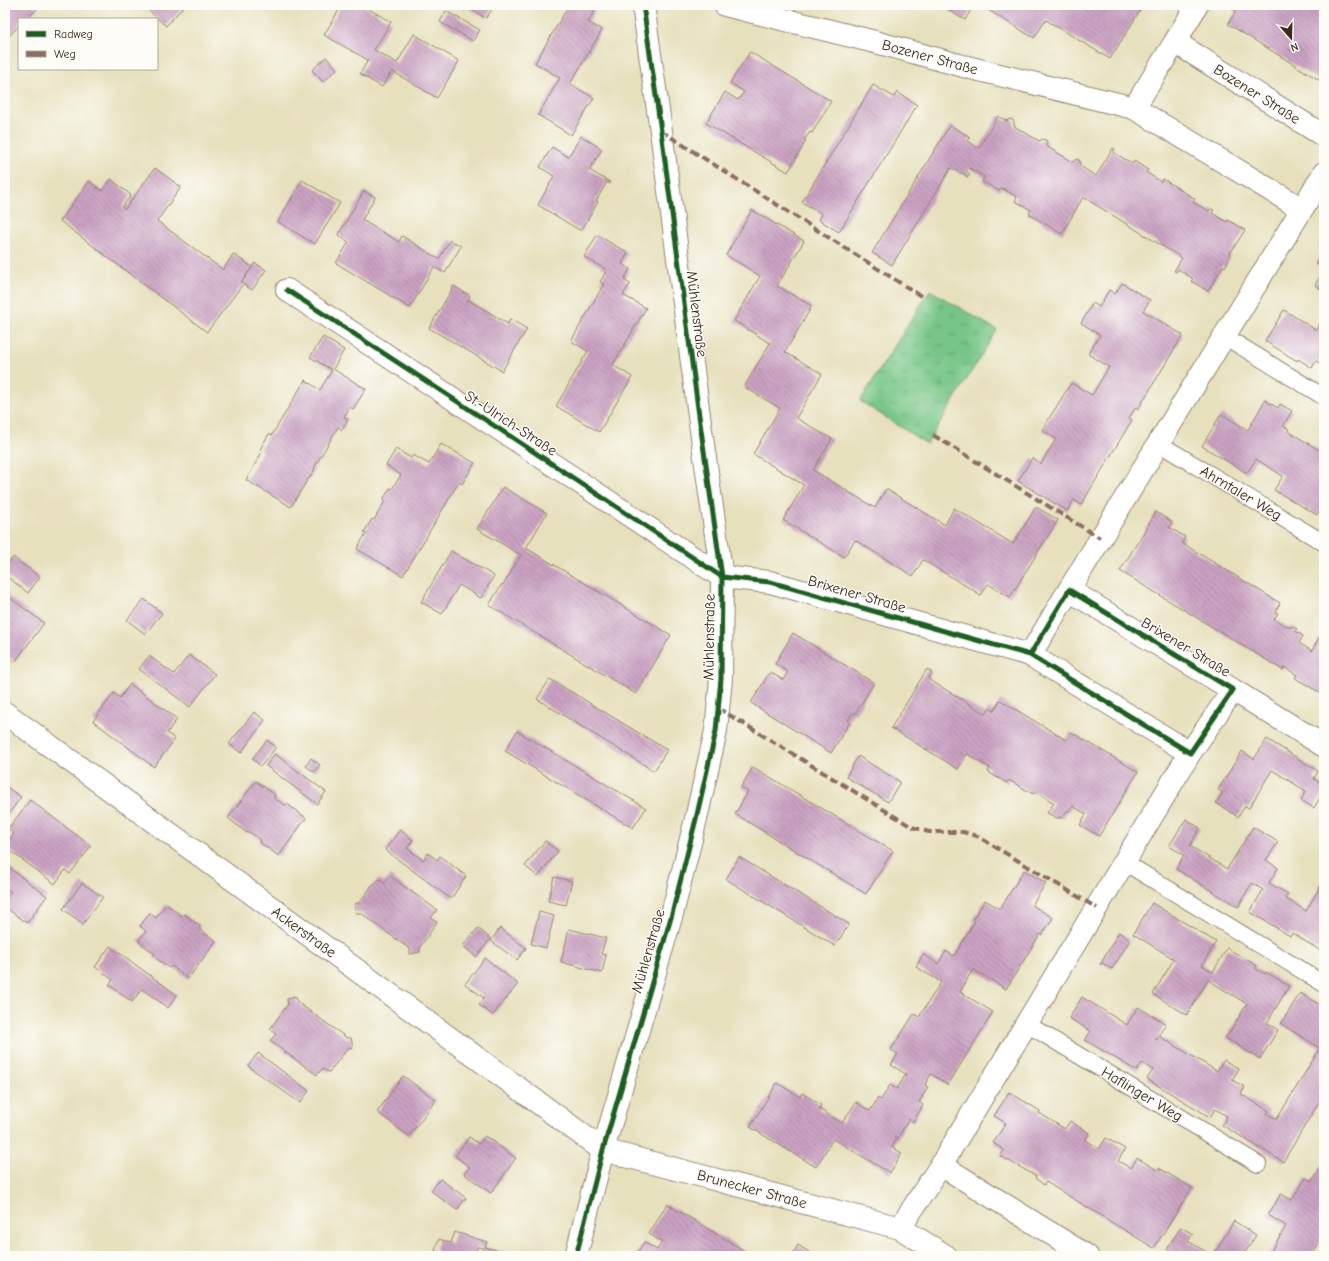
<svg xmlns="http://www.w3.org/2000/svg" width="1329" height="1261" font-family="'Comic Neue',sans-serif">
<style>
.park{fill:url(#park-tufts);stroke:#597852}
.building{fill:url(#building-back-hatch)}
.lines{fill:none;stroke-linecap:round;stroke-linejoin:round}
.lane-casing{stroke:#91856e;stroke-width:18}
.street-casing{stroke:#91856e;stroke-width:24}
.lane{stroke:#fff;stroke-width:16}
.street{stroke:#fff;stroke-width:22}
.quiet{stroke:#8d6e63;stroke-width:4;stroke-dasharray:8 4;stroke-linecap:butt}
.cycleway-casing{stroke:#fdfcf7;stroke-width:8}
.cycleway{stroke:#1b5e20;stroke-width:5}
.labels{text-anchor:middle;stroke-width:3;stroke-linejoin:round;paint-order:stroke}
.street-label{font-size:15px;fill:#3b2a1e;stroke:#fdfcf7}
</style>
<defs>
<pattern id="park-tufts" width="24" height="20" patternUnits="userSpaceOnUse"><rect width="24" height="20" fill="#77c687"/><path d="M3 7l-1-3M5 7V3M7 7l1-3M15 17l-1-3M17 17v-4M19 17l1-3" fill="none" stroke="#63a16e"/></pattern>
<pattern id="building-back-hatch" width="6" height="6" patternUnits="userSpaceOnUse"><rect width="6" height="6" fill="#caa2c3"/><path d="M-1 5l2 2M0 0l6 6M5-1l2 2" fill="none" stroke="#a5849e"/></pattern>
</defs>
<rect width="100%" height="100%" fill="#fdfcf7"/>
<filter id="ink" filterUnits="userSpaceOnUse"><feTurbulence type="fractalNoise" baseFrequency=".025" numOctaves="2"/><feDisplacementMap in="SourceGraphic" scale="8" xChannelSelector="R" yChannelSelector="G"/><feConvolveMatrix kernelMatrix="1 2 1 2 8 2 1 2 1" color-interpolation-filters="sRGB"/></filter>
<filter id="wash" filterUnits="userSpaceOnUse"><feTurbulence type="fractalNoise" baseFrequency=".012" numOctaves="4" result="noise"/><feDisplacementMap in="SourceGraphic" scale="16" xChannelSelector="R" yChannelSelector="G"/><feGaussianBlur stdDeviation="0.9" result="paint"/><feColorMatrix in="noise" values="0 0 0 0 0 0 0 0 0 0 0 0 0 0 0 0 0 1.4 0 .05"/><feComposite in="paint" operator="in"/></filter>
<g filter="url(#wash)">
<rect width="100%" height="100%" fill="#e7e0bd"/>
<!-- park -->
<path class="park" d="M930 290 997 330 927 444 860 401Z"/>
<g id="blocks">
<!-- building -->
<path class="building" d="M5 5H33L37 9 26 19H19V26L5 40Z
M143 5H185L166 26Z
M342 5H362L391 22 374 50 397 63 414 34 459 61 437 98 392 71 382 87 360 74 368 60 324 35Z
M463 5H495L486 18Z
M569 5H585L595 11 588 22 602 30 570 84 594 98 571 135 538 115 560 78 535 63Z
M940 5H974L965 20Z
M980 5H1135L1141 9 1110 59 1046 20 1034 38Z
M1226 5H1315L1324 11V83L1228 24 1236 11Z
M446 11 480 30 473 41 440 22Z
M750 52 831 101 812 133 810 132 804 140 806 141 788 172 706 123 725 92 738 100 744 92 730 83Z
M326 57 337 69 323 82 312 70Z
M873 85 894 97 897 92 917 105 839 232 819 220 822 214 802 202Z
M998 116 1007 121 1009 119 1013 120 1014 122V126L1039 141 1042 139 1046 140 1047 142 1046 146 1073 162 1077 159 1080 161V166L1096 176 1113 148 1115 149 1113 152 1133 164 1134 161 1148 170 1146 172 1161 182 1163 179 1195 199 1193 202 1209 211 1211 209H1212L1214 210 1212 213 1227 222 1228 220 1245 230 1229 255 1231 256 1225 267 1223 266 1208 291 1191 281 1193 279 1178 269 1176 272 1174 271 1182 258 1083 197 1062 234 1029 214 1031 210 1015 201 1017 197 1002 188 999 191 982 181 985 177 969 168 966 171 970 174 968 177 963 173 962 174 951 168 892 265 872 253 950 125 970 137 968 141 979 148Z
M581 136 602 149 589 170 610 182V184L607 182 596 201 598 202 581 231 538 205 554 176 540 167 552 147 568 157Z
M155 168 181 187 157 221 223 270 233 254 252 267 241 283 255 263 266 270 252 290 243 284 207 332 60 221 89 181 102 191 111 179 131 195 122 207 125 209Z
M302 180 340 203 315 244 278 222Z
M364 191 375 197 362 220 399 242 402 236 439 259 450 240 461 246 445 273 434 267 410 308 336 263 349 242 338 235Z
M752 210 804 241 777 286 812 306 785 352 822 374 796 418 832 439 813 470 875 508 886 489 945 525 954 508 1013 544 1036 507 1058 520 1010 597 988 584 981 595 923 560 913 576 855 540 844 557 783 520 804 485 753 454 780 408 744 387 770 343 734 321 760 276 726 255Z
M597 235 628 253 622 264 630 269 624 280 630 284 623 295 646 308 613 365 632 377 599 432 556 406 588 351 571 341 604 284 600 282 607 270 584 257Z
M1324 251V269L1316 264Z
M1324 270V291L1315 285Z
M1122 283 1150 300 1143 311 1183 335 1138 409 1136 407 1129 418 1132 420 1081 505 1074 500 1067 511 1018 481 1032 458 1041 464 1056 439 1042 430 1071 383 1092 395 1109 367 1088 354 1100 335 1081 323 1093 303 1099 307 1109 290 1115 294Z
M454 286 470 296 468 300 487 311 508 324 510 319 527 329 502 371 429 328Z
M1284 310 1316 330 1324 317V365L1316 361 1312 368 1298 359 1297 361 1265 341Z
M323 337 344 350 333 369 366 389 353 409 350 407 344 417 348 419 342 430 338 427 314 468 315 469 309 479H308L291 507 246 480 262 452 260 450 263 444 269 434 272 435 305 380 320 390 332 370 310 357Z
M1265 400 1278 408 1280 404 1292 411 1283 426 1289 429 1288 431 1324 453V503L1317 515 1274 490 1283 476 1267 466 1256 459 1247 473 1202 446 1221 414 1248 430Z
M441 444 475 463 462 484 459 482 403 576 357 549 366 533 364 532 372 519 374 520 385 501 383 500 390 488 392 489 401 475 386 465 396 449 411 458 413 455 429 464Z
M503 487 547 513 526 548 671 635 636 694 489 605 502 584 503 585 521 555 477 529Z
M1156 512 1172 522 1169 527 1185 537 1182 543 1280 603 1275 612 1278 613 1274 619 1290 628 1291 626 1297 629 1295 631 1303 636 1299 643 1312 651 1319 638 1324 641V695L1295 678 1297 675 1284 667 1283 670 1120 571Z
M451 551 494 576 481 598 459 585 442 614 421 602Z
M13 557 40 577 28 593 5 575V568Z
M5 594 44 623 15 662 5 654Z
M144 599 162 613 145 634 127 620Z
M793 633 874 683 855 714 853 713 848 720 850 722 831 753 751 703 770 672 783 680 788 672 775 664Z
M189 655 215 674 190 707 139 669 149 656 174 674Z
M927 669 932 673 928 679 986 714 989 708 994 711 1000 700 1066 740 1071 732 1138 772 1099 836 1080 825 1086 814 1073 806 1069 811H1067L1063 817 1057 818 1047 813 1054 803 1035 791 1033 794 1009 780 1007 783 988 772 990 768 967 754 958 769 891 728Z
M550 679 667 750 654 771 537 699Z
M130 684 177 719 167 733 175 739 154 767 93 721 114 693 120 698Z
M254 712 265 720 241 753 229 744Z
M517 731 646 808 633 828 505 751Z
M1267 739 1318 771 1314 779 1324 785V791L1314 808 1301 800 1306 791 1272 770 1249 808 1245 806 1238 817 1216 803 1223 792 1218 790 1242 751 1254 759Z
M267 740 276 747 261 766 252 759Z
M275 754 326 792 317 804 266 766Z
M858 756 900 782 888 802 846 777Z
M311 758 320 765 314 772 306 766Z
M753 767 893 851 866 894 735 814 748 792 741 787Z
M256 781 275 795 274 798 285 805 287 804 306 818 279 856 259 842 260 839 249 832 247 833 228 818Z
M5 786 21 797 5 819Z
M30 800 91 846 70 874 65 870 55 884 5 847V845L14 833 8 829Z
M1186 819 1200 828 1190 846 1227 869 1253 827 1278 842 1266 860 1278 868 1269 883 1288 894 1285 898 1306 911 1324 880V953L1292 933 1290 936 1250 912 1263 890 1252 883 1238 907 1176 869 1184 855 1169 846Z
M400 830 413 840 407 848 423 860 428 853 437 860 440 856 466 876 451 899 385 850Z
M545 841 558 851 538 877 525 866Z
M739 857 849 924 835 946 726 879Z
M5 865 47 896 27 923 5 907V900L11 892 5 887Z
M1024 870 1046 883 1032 905 1053 918 1042 935 1040 934 1006 989 973 969 960 992 993 1012 948 1085 931 1074 925 1085 928 1087 919 1102 923 1105 913 1122 909 1119 892 1147 902 1153 890 1173 833 1139 816 1167 750 1127 777 1083 800 1097 802 1093 821 1105 819 1109 842 1123 856 1102 870 1111 878 1098 881 1100 890 1085 897 1089 906 1074 891 1065 898 1054 891 1050 914 1014 919 1017 941 982 916 967 923 954 938 964 946 951 954 956 975 921 973 919 985 900 1000 909Z
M390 876 437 910 431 918 437 922 420 947V952L410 954V949L385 931 361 913H356L354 904 359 903 373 884 374 885 379 879 384 883Z
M554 877 572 881 566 905 548 901Z
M82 883 103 897 83 924 63 909Z
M1152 903 1216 942 1202 965 1213 972 1227 948 1257 966 1255 968 1265 974 1266 972 1289 986 1267 1023 1278 1030 1260 1059 1226 1038 1247 1004 1208 980 1187 1015 1153 994 1174 959 1133 934Z
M166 904 182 916 184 914 200 926 199 929 216 941 188 979 172 966 169 968 153 956 155 954 138 941 146 931 140 926 150 913 156 918Z
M539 912 554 916 546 948 531 944Z
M478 928 491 939 476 957 463 946Z
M500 928 526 948 517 960 491 941Z
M569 929 606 938 601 954 606 955 602 973 561 962Z
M1119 932 1130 940 1112 969 1102 963 1100 965Z
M110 946 177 995 168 1008 142 989 132 1002 109 985 113 980 95 967Z
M485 958 518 984 493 1015 479 1005 484 998 465 984Z
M1300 993 1324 1007V1094L1283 1162 1222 1125 1227 1116 1215 1109 1210 1117 1147 1079 1153 1070 1142 1063 1137 1071 1085 1040 1091 1031 1069 1018 1082 997 1127 1025 1138 1007 1166 1024 1156 1040 1159 1036 1217 1071 1224 1060 1239 1069 1232 1080 1245 1087 1241 1094 1269 1111 1267 1114 1277 1119 1320 1048 1281 1024Z
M296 997 297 1002 347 1038H351L353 1047 348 1048 329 1072 322 1069 317 1075 270 1041 276 1034 270 1029 288 1004 287 999Z
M258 1053 309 1091 300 1103 248 1066Z
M403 1076 436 1100 409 1136 377 1112Z
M1009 1092 1040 1111 1039 1113 1065 1129 1070 1121 1089 1133 1085 1140 1099 1149 1106 1138 1125 1149 1118 1161 1131 1168 1137 1158 1157 1170 1159 1168 1192 1188 1154 1248 1046 1182 1044 1185 1035 1178 1036 1176 1000 1156 1004 1150 993 1143 1006 1123 994 1116Z
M485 1136 516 1158 491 1193 464 1174 470 1167 455 1156 469 1137 479 1144Z
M1324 1162V1235L1311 1256H1268L1286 1226 1268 1215 1281 1194 1292 1200 1306 1178 1312 1181Z
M440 1179 466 1198 457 1210 431 1191Z
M667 1204 748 1253 746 1256H635L644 1242 657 1250 662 1242 649 1234Z
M1234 1221 1256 1235 1243 1256H1213Z
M1181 1227 1193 1234 1188 1241 1213 1256H1177L1167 1249Z
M455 1232 487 1242 485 1247 518 1256H482L484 1248 477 1247 475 1256H441L442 1254 435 1251 439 1239 451 1243Z
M798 1245 815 1256H791Z"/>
</g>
</g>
<g filter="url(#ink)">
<use href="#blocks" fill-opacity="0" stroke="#91856e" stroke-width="1"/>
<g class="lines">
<!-- lane casing -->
<g class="lane-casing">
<path id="lane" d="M1224 336 1324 397
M1158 443 1324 543
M1124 862 1324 984
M1027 1024 1258 1164"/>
</g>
<!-- street casing -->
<g class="street-casing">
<path id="street" d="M725 5 879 43 963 66 1134 108 1302 209 1324 173
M1175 42 1197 5
M1134 108 1175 42 1324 136
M287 290 513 438 722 577 770 582 1030 655 1190 753 1233 690 1069 590 1030 655
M1069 590 1302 209
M1233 690 1324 746
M5 713 603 1150 900 1228 946 1256
M941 1165 1190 753
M900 1228 941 1165 1087 1256
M576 1256 603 1150 672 914 696 819 716 731 721 679 722 577 700 423 661 131 643 5"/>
</g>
<!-- lane -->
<use href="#lane" class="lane"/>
<!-- street -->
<use href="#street" class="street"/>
<!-- quiet -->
<path class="quiet" d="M661 131 924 298
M933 435 1100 538
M718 708 912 827 929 832H963L977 836 1097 908"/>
<!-- cycleway casing -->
<g class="cycleway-casing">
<path id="cycleway" d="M287 290 513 438 722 577 770 582 1030 655 1190 753 1233 690 1069 590 1030 655
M576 1256 603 1150 672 914 696 819 716 731 721 679 722 577 700 423 661 131 643 5"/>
</g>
<!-- cycleway -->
<use href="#cycleway" class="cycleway"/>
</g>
</g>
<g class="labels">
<!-- street labels -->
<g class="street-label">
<text transform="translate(930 57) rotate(15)" y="5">Bozener Straße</text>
<text transform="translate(1257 94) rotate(32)" y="5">Bozener Straße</text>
<text transform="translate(697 314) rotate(83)" y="5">Mühlenstraße</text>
<text transform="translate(511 423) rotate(33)" y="5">St.-Ulrich-Straße</text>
<text transform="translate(1241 493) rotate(31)" y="5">Ahrntaler Weg</text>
<text transform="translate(857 594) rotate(16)" y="5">Brixener Straße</text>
<text transform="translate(709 637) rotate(-89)" y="5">Mühlenstraße</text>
<text transform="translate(1186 647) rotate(31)" y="5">Brixener Straße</text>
<text transform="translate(304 932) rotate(36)" y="5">Ackerstraße</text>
<text transform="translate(648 951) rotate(-74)" y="5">Mühlenstraße</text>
<text transform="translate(1142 1094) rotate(31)" y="5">Haflinger Weg</text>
<text transform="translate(752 1189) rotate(15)" y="5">Brunecker Straße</text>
</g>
</g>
<!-- margin -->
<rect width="1329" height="1261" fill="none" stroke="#fdfcf7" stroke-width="20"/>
<!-- legend -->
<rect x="18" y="18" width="140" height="52" fill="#fdfcf7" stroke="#afa8a0"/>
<rect x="26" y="31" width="20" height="6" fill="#1b5e20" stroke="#afa8a0"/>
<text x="54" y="38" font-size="12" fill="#3b2a1e">Radweg</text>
<rect x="26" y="51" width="20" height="6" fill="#8d6e63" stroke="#afa8a0"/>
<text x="54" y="58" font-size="12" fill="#3b2a1e">Weg</text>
<!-- north arrow -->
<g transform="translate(1291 38) rotate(160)" stroke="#fdfcf7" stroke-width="3" paint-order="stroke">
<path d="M0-3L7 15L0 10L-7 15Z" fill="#3b2a1e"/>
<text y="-6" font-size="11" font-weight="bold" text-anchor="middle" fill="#3b2a1e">N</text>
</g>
</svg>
